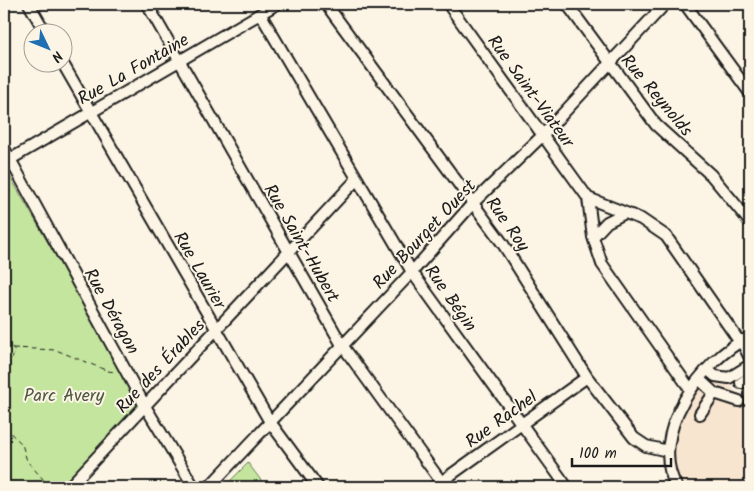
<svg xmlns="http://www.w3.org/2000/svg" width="754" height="491" font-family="Kalam,sans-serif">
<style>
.built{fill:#f8e5d0}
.green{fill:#c4e59e;stroke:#70805d}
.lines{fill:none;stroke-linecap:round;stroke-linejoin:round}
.minor-casing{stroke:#1c1c1c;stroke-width:14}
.path{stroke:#1c1c1c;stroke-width:1;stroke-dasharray:5 4;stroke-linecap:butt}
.minor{stroke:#fcf5e5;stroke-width:10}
.labels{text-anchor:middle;stroke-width:4;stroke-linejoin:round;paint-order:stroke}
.street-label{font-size:18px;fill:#1c1c1c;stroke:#fcf5e5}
.park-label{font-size:18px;fill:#4e5843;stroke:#fcf5e5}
</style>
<rect width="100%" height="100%" fill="#fcf5e5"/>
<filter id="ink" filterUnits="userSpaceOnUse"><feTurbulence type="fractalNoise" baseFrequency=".02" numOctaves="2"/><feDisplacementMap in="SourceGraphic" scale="10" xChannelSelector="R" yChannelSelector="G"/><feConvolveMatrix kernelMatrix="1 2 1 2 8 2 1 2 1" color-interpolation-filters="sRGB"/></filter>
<g filter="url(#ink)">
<!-- built -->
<path class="built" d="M715 361 750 415V478L736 487H674L671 484 674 417Z"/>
<!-- green -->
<path class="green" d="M4 173H8L112 354 137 405 69 480 55 487H8L4 480Z
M248 463 266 487H224Z"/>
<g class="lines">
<!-- minor casing -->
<g class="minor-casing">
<path id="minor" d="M29 4 45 32
M147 4 342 345 445 487
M326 4 503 244 587 377 634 438 646 446 668 451
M448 4 588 198 593 237 602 264 690 389
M567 4 656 125 711 175 750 222
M685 4 750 93
M261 15 412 272 567 487
M62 62 270 422 318 487
M4 148 145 406 194 487
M4 163 277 4
M588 198 641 219 666 236 739 341
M593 237 607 222 625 213
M741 340 750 358
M708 370 715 376 729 378 750 365
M699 379 714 393 739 401
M741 383 750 377
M700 414 714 393
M69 487 356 180
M209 487 412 272 473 203 543 135 665 4
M434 487 587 377
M677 487C646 436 703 357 750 337"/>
</g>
<!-- path -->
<path class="path" d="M4 178 6 172
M4 342 13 348 15 353 10 362H4
M13 348 56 350 108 371 115 372
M4 427 22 444 27 461 50 487"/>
<!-- minor -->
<use href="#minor" class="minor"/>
</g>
</g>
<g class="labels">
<!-- street labels -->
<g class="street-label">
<text transform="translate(133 69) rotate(-30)" y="6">Rue La Fontaine</text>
<text transform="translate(531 91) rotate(54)" y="6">Rue Saint-Viateur</text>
<text transform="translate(657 95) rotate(50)" y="6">Rue Reynolds</text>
<text transform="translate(508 224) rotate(55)" y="6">Rue Roy</text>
<text transform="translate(424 234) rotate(-47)" y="6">Rue Bourget Ouest</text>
<text transform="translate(302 243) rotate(60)" y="6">Rue Saint-Hubert</text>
<text transform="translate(200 270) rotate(60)" y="6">Rue Laurier</text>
<text transform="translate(451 298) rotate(55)" y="6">Rue Bégin</text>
<text transform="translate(112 311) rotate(61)" y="6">Rue Déragon</text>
<text transform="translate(160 366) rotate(-47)" y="6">Rue des Érables</text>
<text transform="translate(501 419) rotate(-36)" y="6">Rue Rachel</text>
</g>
<!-- park labels -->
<g class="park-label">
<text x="64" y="401">Parc Avery</text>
</g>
</g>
<!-- margin -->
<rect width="754" height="491" fill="none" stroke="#fcf5e5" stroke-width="20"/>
<rect x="10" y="10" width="734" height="471" fill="none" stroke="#1c1c1c" stroke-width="2" filter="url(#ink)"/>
<!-- north arrow -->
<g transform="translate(48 48) rotate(133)"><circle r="24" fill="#fcf5e5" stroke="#a29e95"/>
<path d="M0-4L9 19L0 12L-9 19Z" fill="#1f6fb2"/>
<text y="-8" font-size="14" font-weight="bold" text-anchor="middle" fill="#1c1c1c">N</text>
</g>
<!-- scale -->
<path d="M572 458v8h99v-8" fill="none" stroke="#1c1c1c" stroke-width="2.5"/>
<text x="579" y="458" font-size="15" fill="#1c1c1c" stroke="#fcf5e5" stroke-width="4" paint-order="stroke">100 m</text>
</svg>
